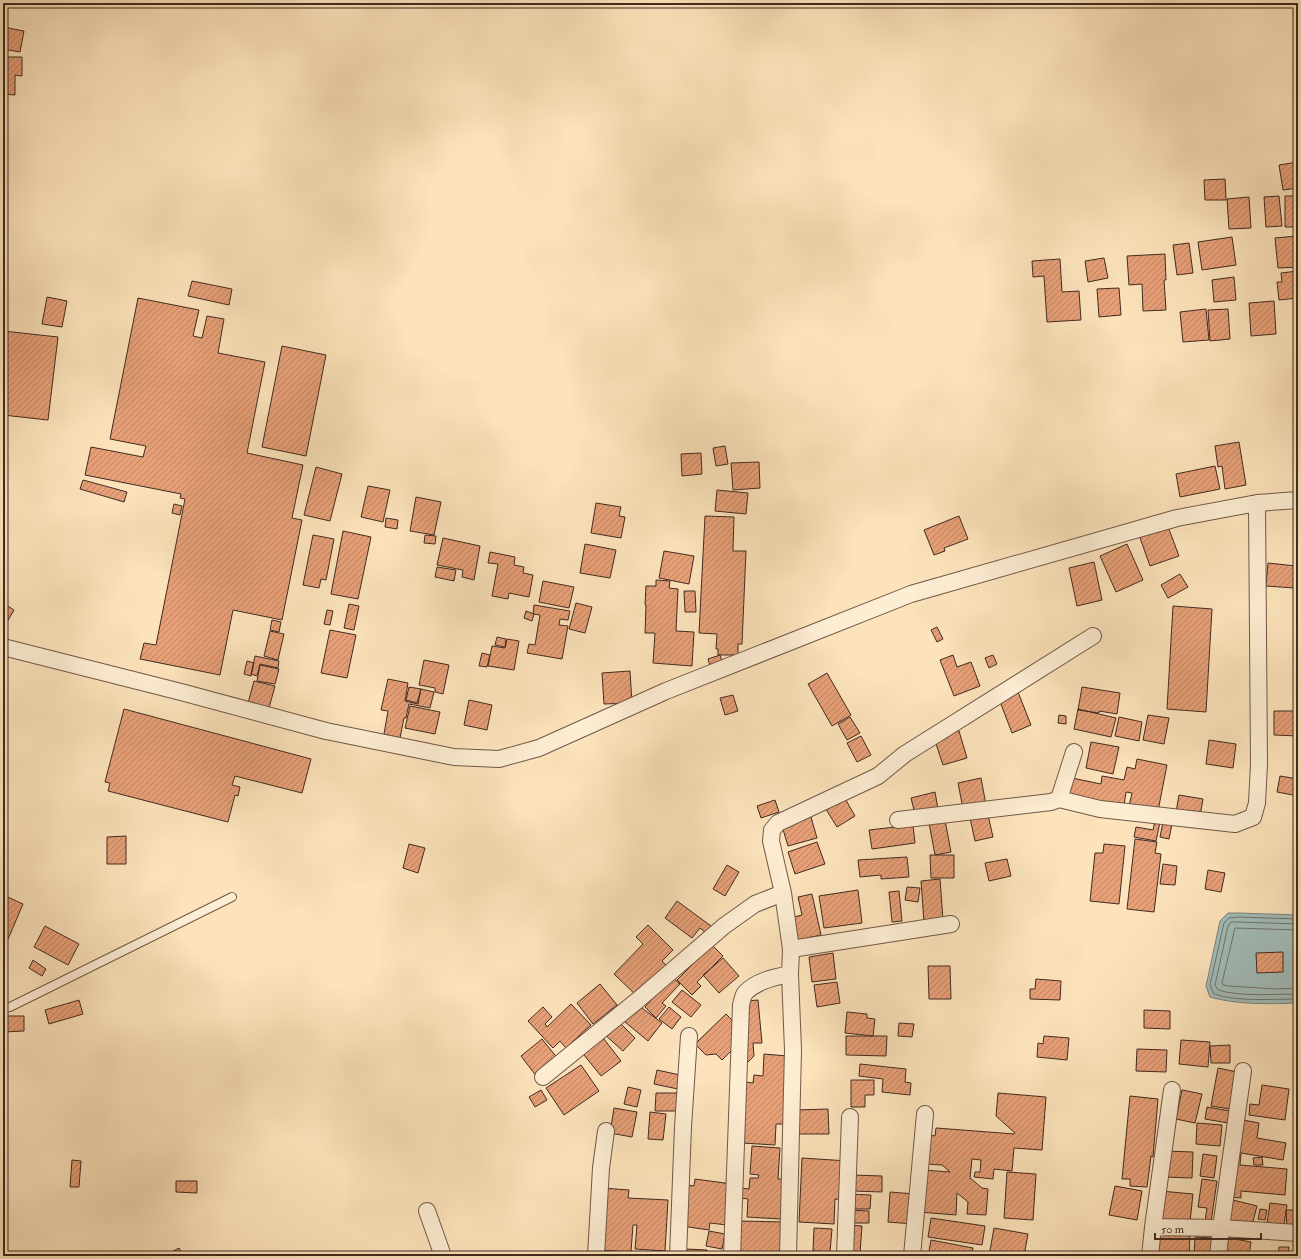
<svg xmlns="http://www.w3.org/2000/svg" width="1301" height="1259" font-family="'IM FELL Double Pica',serif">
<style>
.water{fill:#a2bcb9;stroke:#7b827c}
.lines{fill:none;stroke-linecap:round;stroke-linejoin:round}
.shore{stroke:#72736c;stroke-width:1}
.building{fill:url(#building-hatch);stroke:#412a20}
.service-casing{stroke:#705847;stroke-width:10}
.minor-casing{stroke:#705847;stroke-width:18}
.service{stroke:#fdedd3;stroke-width:8}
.minor{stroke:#fdedd3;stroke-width:16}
</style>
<defs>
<pattern id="building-hatch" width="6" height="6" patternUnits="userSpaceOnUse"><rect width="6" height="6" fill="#e8a078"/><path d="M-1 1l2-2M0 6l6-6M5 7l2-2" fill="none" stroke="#be8362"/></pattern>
</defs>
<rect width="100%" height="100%" fill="#fce3bb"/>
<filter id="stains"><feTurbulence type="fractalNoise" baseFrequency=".005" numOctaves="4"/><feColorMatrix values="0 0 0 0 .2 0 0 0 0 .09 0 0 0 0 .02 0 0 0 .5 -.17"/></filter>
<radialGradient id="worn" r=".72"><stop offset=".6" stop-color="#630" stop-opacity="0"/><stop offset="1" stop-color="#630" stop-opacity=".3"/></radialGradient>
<!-- water -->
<path class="water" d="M1228 913H1238L1298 915V1003C1269 1004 1238 1005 1210 997L1206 986 1220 921Z"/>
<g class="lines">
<!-- shore -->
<path class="shore" d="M1298 919 1239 917 1229 918 1224 923 1210 985 1214 994C1238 1002 1272 999 1298 999
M1298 924 1239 922H1231L1228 926 1215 985 1218 990C1240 997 1274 994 1298 994
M1298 930 1235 928 1222 983 1223 985 1228 986 1277 989 1298 988"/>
</g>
<!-- building -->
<path class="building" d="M10 3H32V7Z
M3 27 24 31 20 52 3 49Z
M4 57H22V76L15 75V95L3 94Z
M1298 162V188L1283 190 1279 165Z
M1225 179 1226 200H1205L1204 180Z
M1279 196 1282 226 1266 227 1264 197Z
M1285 196H1298V227H1285Z
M1249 197 1251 228 1229 229 1227 199Z
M1297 236 1298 267 1278 268 1275 238Z
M1232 237 1236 265 1202 270 1198 242Z
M1189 243 1193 273 1177 275 1173 245Z
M1165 254 1166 280H1164L1166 310 1143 311 1142 284 1129 285 1127 256Z
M1104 258 1108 278 1088 282 1085 261Z
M1060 259 1062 292 1079 291 1081 320 1047 322 1044 276 1033 277 1032 261Z
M1298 271V298L1279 300 1277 282H1282L1281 273Z
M1234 277 1236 300 1214 302 1212 280Z
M192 281 232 289 229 305 188 296Z
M1119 288 1121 315 1099 317 1097 289Z
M47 297 67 301 62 327 42 324Z
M138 298 199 310 193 336 202 338 207 316 224 319 218 353 265 362 247 453 303 465 292 518 302 520 282 620 233 610 220 675 140 659 144 643 156 645 185 499 180 498 181 494 85 475 91 447 143 457 146 446 110 439Z
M1274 301 1276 334 1251 336 1249 303Z
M1206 309 1209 340 1183 342 1180 312Z
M1228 309 1230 339 1210 341 1208 310Z
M3 331 58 337 48 420 3 415Z
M282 346 326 355 306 456 262 447Z
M1239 442 1246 485 1225 489 1222 466 1218 467 1215 446Z
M725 446 728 464 716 466 713 448Z
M701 453 702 474 682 476 681 454Z
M759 462 760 488 733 490 731 463Z
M1215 466 1220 489 1180 497 1176 474Z
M316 467 342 474 330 521 304 515Z
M83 480 127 492 124 502 80 489Z
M368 486 390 490 383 522 361 517Z
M717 490 748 493 746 514 715 511Z
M416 497 441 502 434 535 410 531Z
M596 503 621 507 619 516 625 517 621 538 591 533Z
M174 504 182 506 180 515 172 513Z
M705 516 734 517 733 551H746L742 644H738V655H718V649H716L717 634 699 633Z
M959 516 968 539 944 548 945 551 934 555 924 530Z
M386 518 398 520 397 529 385 527Z
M1167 524 1179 556 1150 566 1139 535Z
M343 531 371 537 358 599 331 594Z
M313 535 334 539 326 580 321 579 319 588 303 585Z
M425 535 436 536 435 544 424 543Z
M443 538 480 546 474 580 462 577 463 570 437 565Z
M585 544 616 550 610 578 580 573Z
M1127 544 1143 580 1116 592 1100 556Z
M664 551 694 556 689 584 659 578Z
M490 552 515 557 514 565 524 567 523 573 533 575 529 597 509 593 508 599 492 596 498 564 488 563Z
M1094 562 1102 600 1077 606 1069 568Z
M1268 563 1296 566 1294 588 1266 586Z
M437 567 456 570 454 581 435 577Z
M1180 574 1188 587 1168 598 1161 585Z
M656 580 670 581 669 588 678 589 676 631 694 632 692 666 653 663 655 633H645L646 605H645L646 586H656Z
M543 581 574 587 569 608 539 602Z
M684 591H695L696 612H685Z
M3 603 14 610 3 629Z
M576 603 592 607 585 633 569 629Z
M349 604 359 606 354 630 344 628Z
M534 605 570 611 568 620 560 619 559 625 568 626 562 659 527 653 529 644 535 645 540 615 533 614Z
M1173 606 1212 609 1206 712 1167 709Z
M327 610 333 611 330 625 324 624Z
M526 611 534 614 532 621 524 618Z
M272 620 281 622 279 632 270 630Z
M937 627 943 639 937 642 931 630Z
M330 630 356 635 347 678 321 673Z
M270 631 284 634 278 660 264 656Z
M497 637 506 639 505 647 495 645Z
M507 639 519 641 514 670 488 666 492 646 505 648Z
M482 653 490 655 487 667 479 666Z
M720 655 723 665 711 669 708 659Z
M953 655 957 667 971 662 980 686 954 696 940 660Z
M993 655 997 664 989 668 985 658Z
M255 656 279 661 278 668 260 664 257 676 251 674Z
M424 660 449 665 443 694 435 692V688L419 685Z
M247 661 254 663 251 676 244 674Z
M260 665 279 669 275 684 257 681Z
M630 671 632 703 604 704 602 673Z
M827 673 851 715 832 726 808 684Z
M388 679 408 683 405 701 418 704 421 689 434 692 430 708 409 704 406 718H404L400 738 384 734 388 711 381 710Z
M254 681 275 686 269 708 248 703Z
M409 687 421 689 417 703 406 700Z
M1082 687 1120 693 1117 714 1099 711V713L1078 710Z
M1018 692 1031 725 1012 733 999 699Z
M733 695 738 711 725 715 720 698Z
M469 700 492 705 487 730 464 725Z
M410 706 440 712 435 734 405 728Z
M124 709 311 759 302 793 235 776 232 785 240 787 238 796 235 795 228 822 108 791 110 783 105 782Z
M1078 709 1116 718 1111 737 1074 729Z
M1274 711H1298V736L1274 735Z
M1059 715 1066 716V724L1058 723Z
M1148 715 1169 718 1164 744 1143 740Z
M850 717 860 733 847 740 838 724Z
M1119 717 1142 722 1139 741 1115 736Z
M959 731 967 758 943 765 934 738Z
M861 736 871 755 857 762 847 743Z
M1209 740 1236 744 1233 768 1206 764Z
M1091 742 1119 747 1113 774 1086 768Z
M1137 759 1167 765 1158 811 1129 806 1132 793 1126 792 1124 806 1068 796 1072 778 1101 784 1102 776 1124 780 1127 767 1135 769Z
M1280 776 1298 779V796L1277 792Z
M981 778 986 805 963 809 958 783Z
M935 792 938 809 915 814 911 798Z
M843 795 855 816 837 827 824 806Z
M1179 795 1203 799 1200 816 1176 812Z
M775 800 779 812 761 818 757 806Z
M988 815 993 837 975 841 970 818Z
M811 817 817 838 788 846 782 826Z
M945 820 951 852 935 855 929 823Z
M1155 821 1160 822 1156 841 1134 837 1136 827 1153 830Z
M1163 822 1172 824 1169 839 1160 837Z
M913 825 915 843 872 849 869 830Z
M126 836V864H107V837Z
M1135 839 1157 842 1155 853 1161 854 1154 912 1127 909Z
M817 842 825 864 795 874 788 852Z
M409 844 425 848 418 873 403 868Z
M1104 844 1125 846 1119 904 1090 901 1095 853H1103Z
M930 855H954V878H931Z
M907 857 909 877 881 879V875L860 877 858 860Z
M1007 859 1011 876 989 881 985 863Z
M1163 864 1177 866 1175 885 1160 884Z
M727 865 739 872 725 896 713 889Z
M1208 870 1225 873 1221 892 1205 889Z
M940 879 943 920 924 922 921 881Z
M907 887 920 888 918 902 905 900Z
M858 890 862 923 824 928 819 896Z
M899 891 902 921 892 922 889 892Z
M812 894 821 935 798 940 794 917 802 915 798 897Z
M3 895 23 904 3 951Z
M677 901 711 926 706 933 700 928 692 938 665 918Z
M648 925 673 950 662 961 667 966 637 996 614 974 643 944 636 937Z
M45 926 79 944 68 965 34 947Z
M712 945 723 956 697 982 701 986 692 995 677 980Z
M1283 952V972L1257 973 1256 953Z
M833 953 836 979 812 982 809 957Z
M723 958 739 976 719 993 703 975Z
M33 960 46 969 42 976 29 968Z
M928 966H950L951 999H929Z
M672 977 680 984 662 1003 666 1006 656 1018 645 1007Z
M1036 979 1061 981 1060 1000 1030 999V989H1035Z
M837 982 840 1003 817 1007 814 985Z
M600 984 617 1005 593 1024 577 1003Z
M682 990 701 1005 691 1017 672 1002Z
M79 1000 83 1014 49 1024 45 1010Z
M758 1000 762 1043H753L754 1056 745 1065 731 1051 722 1060 716 1054 706 1055 695 1044 726 1014 743 1031 747 1001Z
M571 1004 591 1025 566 1048 560 1041 553 1048 528 1021 543 1007 552 1017 545 1024 547 1027Z
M638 1005 662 1023 648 1041 625 1022Z
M669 1007 681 1017 672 1029 659 1019Z
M1144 1010 1170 1011V1029L1144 1028Z
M847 1012 867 1014V1018L875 1019 873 1036 845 1033Z
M3 1016H24V1031L3 1032Z
M617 1020 635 1038 623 1051 604 1034Z
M899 1023 914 1024 912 1037 898 1036Z
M600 1034 621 1061 601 1076 580 1050Z
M846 1036H887L886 1056 846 1055Z
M1044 1036 1069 1038 1067 1060 1037 1057 1038 1043 1043 1044Z
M542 1039 559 1060 537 1077 521 1056Z
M1181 1040 1210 1042 1208 1067 1179 1064Z
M1230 1045V1063H1211L1210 1046Z
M1137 1049 1167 1050 1166 1072 1136 1071Z
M764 1054 787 1056 784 1124H776L775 1145 742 1143 745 1082 753 1083 754 1075 763 1076Z
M860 1064 906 1069 905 1082 911 1083 910 1095 882 1092 883 1079 859 1076Z
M581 1065 599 1091 564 1115 546 1088Z
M1218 1068 1237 1072 1230 1109 1211 1106Z
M657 1070 680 1075 678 1089 654 1084Z
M851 1080H874V1095H865V1107H851Z
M1262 1085 1289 1089 1285 1120 1249 1115 1250 1104 1259 1105Z
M628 1087 641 1090 637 1107 624 1104Z
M541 1090 547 1100 535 1107 529 1097Z
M1182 1090 1202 1094 1195 1123 1176 1119Z
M1296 1092H1298V1116L1293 1115Z
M656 1093H682L681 1111H655Z
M998 1093 1046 1097 1042 1150 1014 1148 1012 1171 994 1169 993 1179 974 1177 975 1172H980L981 1160 972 1159 970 1178 982 1188 988 1189 986 1215 967 1214 968 1202 957 1193 956 1215 919 1212 922 1170 950 1172 942 1165 927 1164 929 1135 935 1136 936 1128 1014 1134 1015 1133 996 1116Z
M1130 1096 1158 1099 1153 1157 1151 1156 1147 1187 1130 1186V1179H1122Z
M1207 1107 1230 1111 1228 1123 1205 1119Z
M614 1108 637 1112 632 1137 610 1133Z
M828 1109 829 1134H797L796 1110Z
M650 1112 666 1114 663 1140 648 1139Z
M1238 1119 1259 1123 1257 1138 1286 1143 1283 1160 1235 1152Z
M1197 1123 1222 1125 1220 1146 1196 1144Z
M752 1146 780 1148 778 1179H784L781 1219 747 1217 748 1199 741 1198V1188L749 1189 750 1178H758L759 1175 750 1174Z
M1165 1151 1193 1152 1192 1178 1164 1177Z
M1234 1153 1241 1154 1240 1165 1287 1169 1285 1195 1241 1191V1198L1230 1197Z
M1203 1154 1217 1156 1214 1178 1200 1176Z
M1262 1157 1263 1165H1254L1253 1158Z
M802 1158 848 1161 846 1200 835 1199 834 1224 799 1222Z
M72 1160 81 1161 79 1187H70Z
M1007 1172 1036 1174 1033 1220 1004 1218Z
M852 1175 882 1176V1192L852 1191Z
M695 1179 732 1184 727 1225 710 1223 709 1230 682 1226 687 1185 694 1186Z
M1202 1179 1217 1181 1211 1222 1205 1221 1207 1208 1198 1207Z
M176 1181H197V1193L176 1192Z
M1115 1186 1142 1191 1137 1220 1109 1215Z
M602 1188 629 1190 628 1198 668 1200 665 1251 635 1249 637 1225H633L631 1252 598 1250Z
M1161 1191 1193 1194 1190 1222 1158 1219Z
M890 1192 915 1194 914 1224 888 1222Z
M849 1194 871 1195 870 1209H849Z
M1229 1199 1257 1206 1251 1229 1223 1221Z
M1270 1203 1287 1205 1284 1225 1267 1223Z
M1260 1209 1267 1210 1265 1220 1258 1219Z
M849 1210 869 1211V1223H849Z
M1286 1210H1298V1226L1287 1227Z
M931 1218 985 1226 982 1245 928 1237Z
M739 1221 784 1222 783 1256H738Z
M849 1225 862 1226 860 1253 847 1252Z
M814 1228 832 1229 830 1252 813 1251Z
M994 1228 1028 1234 1024 1256H989Z
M709 1231 725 1234 722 1249 706 1246Z
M1156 1232 1190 1235 1189 1256H1155Z
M1195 1237 1213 1238 1212 1256H1194Z
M1224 1237 1251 1242 1249 1256H1232L1221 1254Z
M931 1240 973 1248 971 1256H928Z
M1279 1247H1289L1288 1256H1278Z
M179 1248 184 1256H164Z
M686 1249 707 1250 706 1256H685Z
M636 1254 660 1256H636Z"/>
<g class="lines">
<!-- service casing -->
<g class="service-casing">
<path id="service" d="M3 1009 10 1007 232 897"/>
</g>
<!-- minor casing -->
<g class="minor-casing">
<path id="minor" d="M3 647 181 692 326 731 454 757 499 759 539 748 666 691 911 594 1177 518 1257 503 1298 500
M1059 799 1100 809 1235 824 1253 817 1257 803 1259 764 1257 503
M898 820 1051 802 1059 799 1074 752
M791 949 951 924
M543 1077 638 1000 724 926 755 904 783 893
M427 1211 443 1256
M1153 1227 1221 1228 1298 1233
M596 1256 601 1168 606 1131
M678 1256 683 1127 689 1036
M732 1256 741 1005C742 1001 743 995 745 993 756 981 775 977 790 974
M788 1256 793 1050 790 974 791 949 783 893 771 841 772 830 778 823 878 776 905 754 1093 636
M845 1256 850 1117
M912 1256 925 1114
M1150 1256 1153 1227 1172 1090
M1218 1256 1221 1228 1243 1071"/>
</g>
<!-- service -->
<use href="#service" class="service"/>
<!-- minor -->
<use href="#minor" class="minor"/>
</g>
<!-- margin -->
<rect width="1301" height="1259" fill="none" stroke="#fce3bb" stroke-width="16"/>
<rect x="4" y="4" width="1293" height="1251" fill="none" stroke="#412a20" stroke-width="2"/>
<rect x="8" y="8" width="1285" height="1243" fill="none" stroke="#412a20"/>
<!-- scale -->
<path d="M1155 1233v6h106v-6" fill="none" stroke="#412a20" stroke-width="2"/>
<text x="1161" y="1233" font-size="12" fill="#412a20" stroke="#fdedd3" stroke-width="3" paint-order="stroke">50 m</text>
<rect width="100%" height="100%" filter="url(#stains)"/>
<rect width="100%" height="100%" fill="url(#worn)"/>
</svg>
